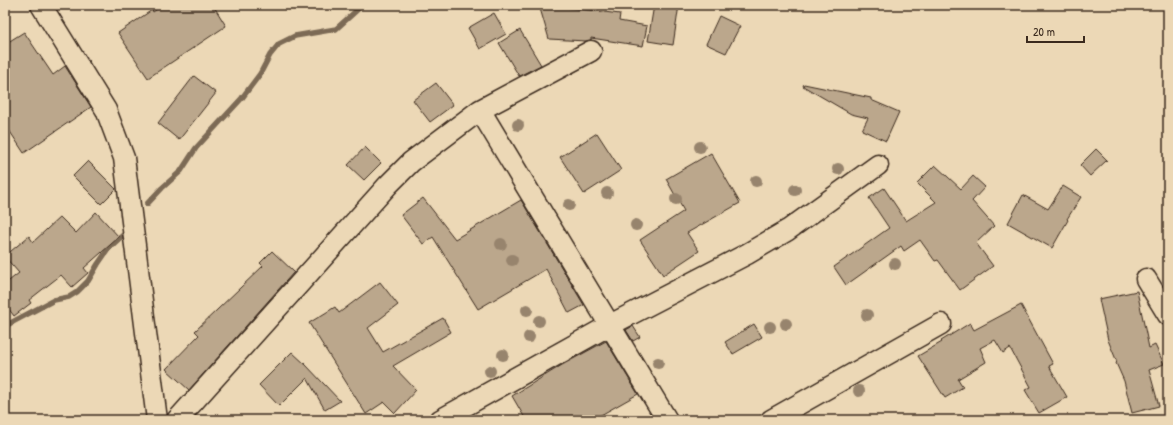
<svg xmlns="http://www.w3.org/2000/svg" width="1173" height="425" font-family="'Patrick Hand',sans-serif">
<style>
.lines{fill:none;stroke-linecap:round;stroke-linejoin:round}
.stream{stroke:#7c6a55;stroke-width:5.5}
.building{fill:#bba78c;stroke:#3b2a1e}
.minor-casing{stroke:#3b2a1e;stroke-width:23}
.minor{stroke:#ecd8b6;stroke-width:20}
.tree{fill:#97846d}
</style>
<rect width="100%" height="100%" fill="#ecd8b6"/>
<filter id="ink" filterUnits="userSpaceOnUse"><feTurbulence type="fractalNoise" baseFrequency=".025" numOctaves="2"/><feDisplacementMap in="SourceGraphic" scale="8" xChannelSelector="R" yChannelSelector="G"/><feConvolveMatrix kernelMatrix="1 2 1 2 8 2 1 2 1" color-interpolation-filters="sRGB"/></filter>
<g filter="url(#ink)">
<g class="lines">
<!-- stream -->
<path class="stream" d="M147 204 162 188 181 171 196 148 242 98 260 74 270 55 279 44 295 36 336 29 357 10 360 5
M5 326 54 300 69 297 77 292 88 281 98 264 109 248 123 235"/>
</g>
<!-- building -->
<path class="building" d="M163 5H213L226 26 148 78 118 33 152 10 153 12Z
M539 5H548L620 14 619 21 647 26 643 46 591 38V40L586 41 549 39Z
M654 5H679L673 45 648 41Z
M494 13 506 34 480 49 468 28Z
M719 16 740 26 726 53 706 44Z
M520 30 541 65 519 76 499 43Z
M24 32 53 75 65 66 91 107 24 153 5 124V44Z
M194 76 216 93 179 140 158 123Z
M436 83 453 105 430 122 413 100Z
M804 84 871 98V100L899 112 886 141 862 130 868 118 851 114 803 86Z
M597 133 621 170 584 194 560 157Z
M365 147 381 163 364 180 348 165Z
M1096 149 1107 160 1090 176 1080 165Z
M711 153 740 203 687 233 699 251 663 275 640 240 684 211 666 179Z
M88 161 116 189 101 204 73 176Z
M935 165 961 189 973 176 985 187 972 201 994 226 976 243 993 266 960 290 938 260 935 261 920 240 904 251 901 246 846 285 834 267 889 228 869 198 884 188 906 221 936 202 917 183Z
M1063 186 1081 197 1067 219 1068 220 1052 248 1008 223 1023 195 1048 209Z
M423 198 455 239 521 200 584 305 569 313 546 269 478 309 433 237 423 244 401 215Z
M96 212 119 237 84 268 88 273 72 287 61 275 29 300 31 303 14 316 5 304V284L19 273 5 257V256L29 236 33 242 60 217 76 233Z
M272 251 294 272 189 390 166 369 199 335 195 331 263 266 260 263Z
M380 282 398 305 368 328 383 352 443 318 451 332 393 366 416 390 395 413 384 402 366 414 309 323 335 307 339 313Z
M1137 291 1149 348 1155 345 1164 364 1149 370 1159 406 1132 413 1124 381 1116 363 1117 362 1108 340 1099 299Z
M1021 305 1053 364 1049 366 1067 397 1039 413 1025 390 1031 387 1010 348 1003 353 995 340 980 348 986 362 958 379 963 387 945 398 918 356 942 342 941 341 970 323 974 330Z
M754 324 762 337 733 354 725 342Z
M633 326 640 337 633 341 626 330Z
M606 341 638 394 592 420H526L512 396 562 365Z
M292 352 306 365 340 401 325 410 307 378 279 406 259 385Z"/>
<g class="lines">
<!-- minor casing -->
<g class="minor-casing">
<path id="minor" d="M41 5 106 110 124 158 157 420
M480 110 667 420
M1146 279 1168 315
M177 420 388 185 411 162 480 110 591 51
M440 420 610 325 747 254 788 230 878 165
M771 420 941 324"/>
</g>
<!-- minor -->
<use href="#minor" class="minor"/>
</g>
<!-- trees -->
<g class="tree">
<circle cx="518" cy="125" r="6"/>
<circle cx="700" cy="147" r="6"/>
<circle cx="838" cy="169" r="6"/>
<circle cx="756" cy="181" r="6"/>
<circle cx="795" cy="190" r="6"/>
<circle cx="607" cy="193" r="6"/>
<circle cx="676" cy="199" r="6"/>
<circle cx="569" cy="205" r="6"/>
<circle cx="636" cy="225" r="6"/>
<circle cx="501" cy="244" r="6"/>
<circle cx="512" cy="260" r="6"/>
<circle cx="895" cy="264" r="6"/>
<circle cx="527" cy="310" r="6"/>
<circle cx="867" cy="315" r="6"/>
<circle cx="539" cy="321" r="6"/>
<circle cx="786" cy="324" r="6"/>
<circle cx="770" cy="327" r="6"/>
<circle cx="529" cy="337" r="6"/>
<circle cx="503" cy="355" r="6"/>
<circle cx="658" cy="363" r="6"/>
<circle cx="490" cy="371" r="6"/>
<circle cx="859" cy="391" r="6"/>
</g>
</g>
<!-- margin -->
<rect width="1173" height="425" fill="none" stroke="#ecd8b6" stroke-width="20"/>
<rect x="10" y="10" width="1153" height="405" fill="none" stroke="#3b2a1e" stroke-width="1.5" filter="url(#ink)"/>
<!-- scale -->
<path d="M1027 36v6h57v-6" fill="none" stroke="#3b2a1e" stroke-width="2"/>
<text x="1033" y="36" font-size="12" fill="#3b2a1e" stroke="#ecd8b6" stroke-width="3" paint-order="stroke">20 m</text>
</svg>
